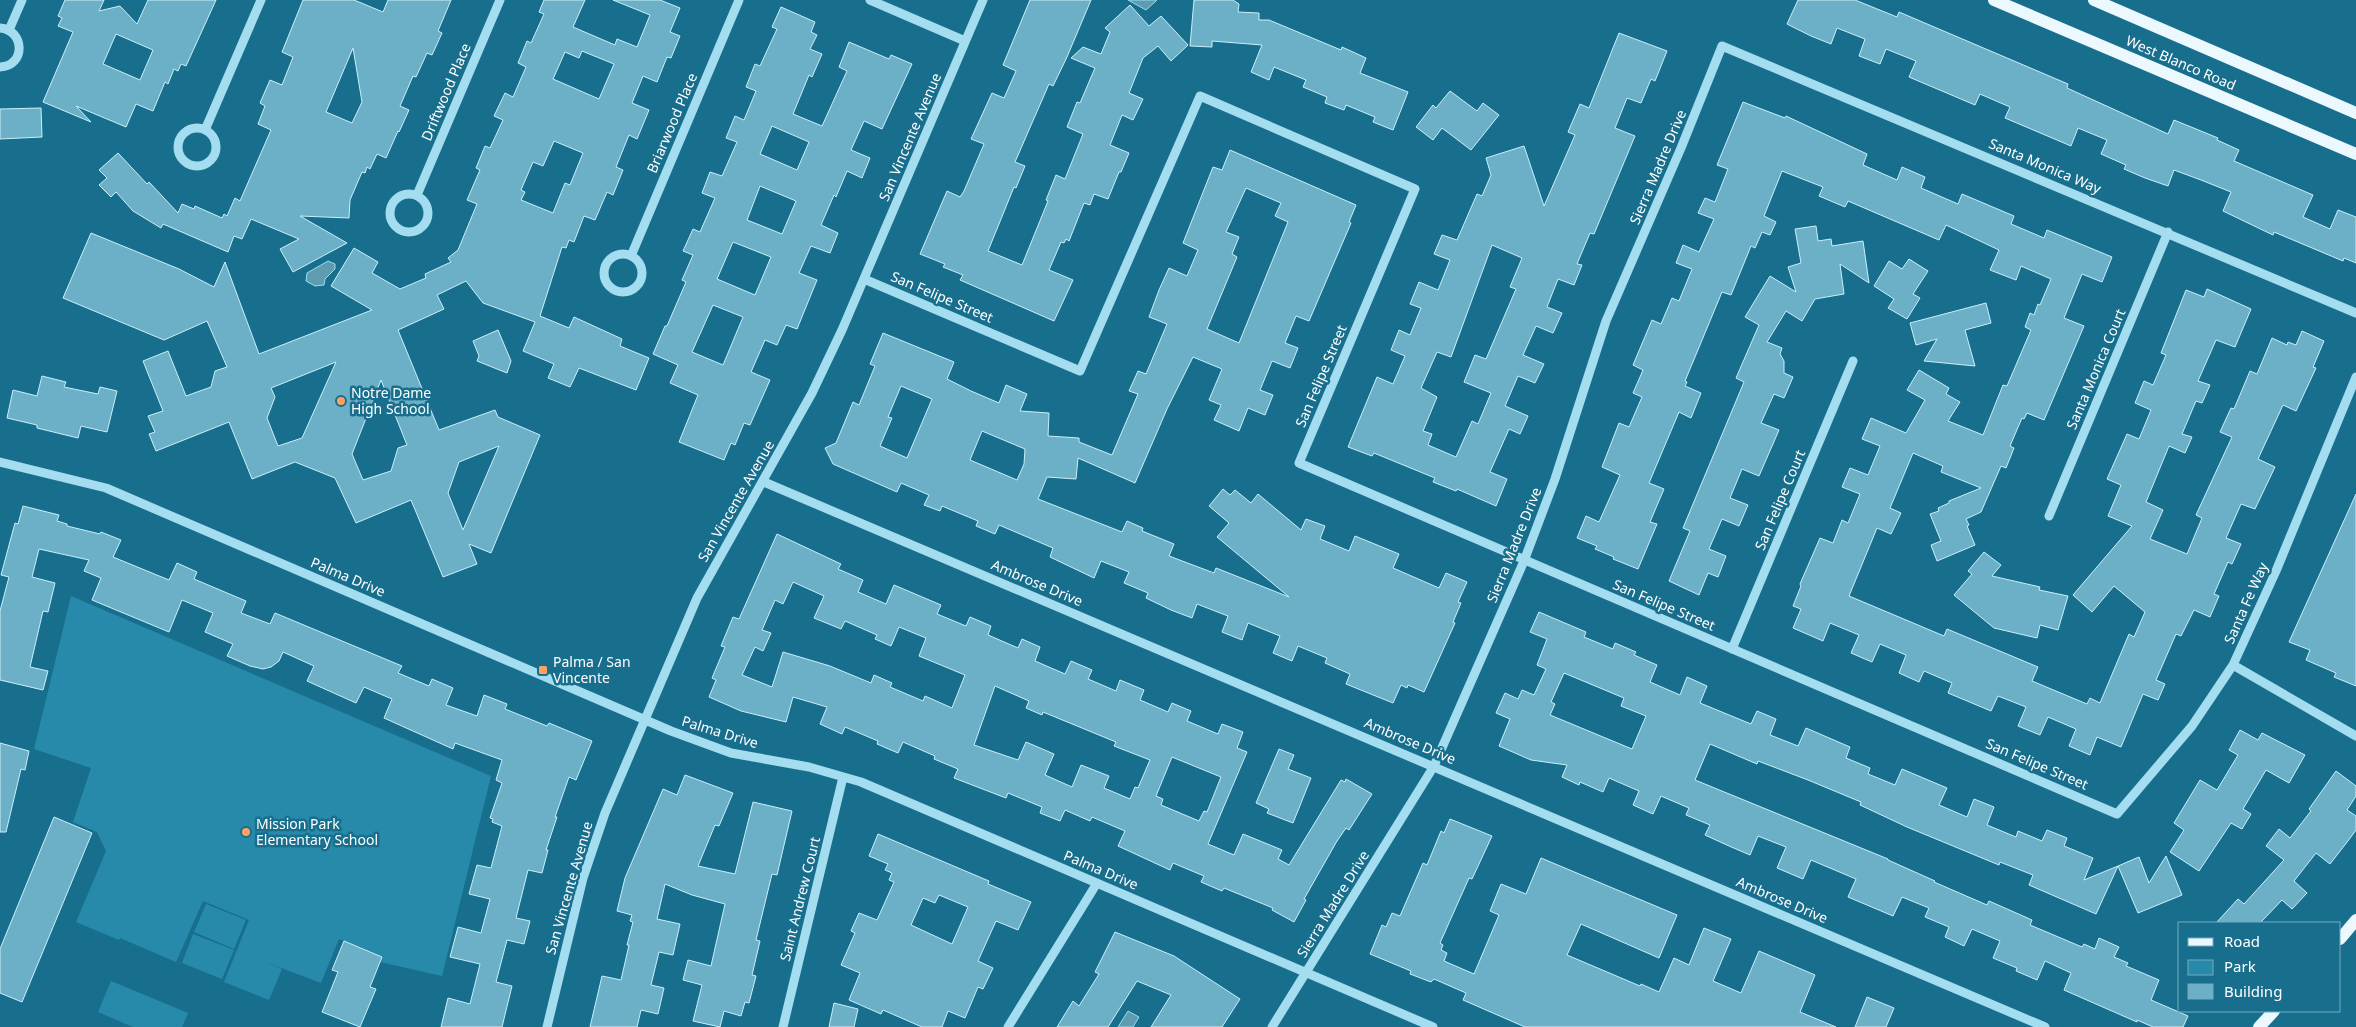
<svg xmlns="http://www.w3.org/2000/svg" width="2356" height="1027" font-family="'Noto Sans',sans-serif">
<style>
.green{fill:#288aaa}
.water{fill:#609cb0;stroke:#96dcf1}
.building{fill:#6cb0c7;stroke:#caeffb;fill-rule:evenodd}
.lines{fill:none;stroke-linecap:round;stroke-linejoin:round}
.minor{stroke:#a4ddef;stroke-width:9}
.major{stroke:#ebf9ff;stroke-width:12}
.poi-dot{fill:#ffa161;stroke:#186f8d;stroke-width:2}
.labels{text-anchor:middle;stroke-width:5;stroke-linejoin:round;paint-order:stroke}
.street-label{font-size:14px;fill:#fff;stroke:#186f8d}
.poi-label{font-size:14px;fill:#fff;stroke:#186f8d;text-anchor:start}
</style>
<rect width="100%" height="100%" fill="#186f8d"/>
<!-- green -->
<path class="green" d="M71 596 491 776 442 976 380 962 382 957 339 939 321 983 263 961 282 969 269 1000 224 982 249 920 203 901 176 962 120 938 119 940 76 922 106 851 97 832 73 822 91 768 34 749Z
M206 904 246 920 234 949 194 932Z
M193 934 234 950 222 979 182 963Z
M111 981 188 1013 182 1027H133L98 1012Z"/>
<!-- water -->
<path class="water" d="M1128 0H1157L1146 10Z
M328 261 335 264V269L325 279 324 285 315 286 306 281 307 273Z
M1128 1011 1139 1017 1133 1027H1118Z"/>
<!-- building -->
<path class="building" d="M65 0H104L99 11 120 6 137 24 148 0H216L186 66 181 64 178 71 174 69 168 84 165 82 153 111 136 104 126 127 76 106 91 122 43 102 73 32 58 26 62 18 58 16ZM116 34 153 50 140 80 103 64Z
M303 0H354L383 12 388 0H451L438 31 442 33 432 55 427 53 416 77 413 76 400 106 409 110 399 132 398 131 386 158 377 154 370 169 367 167 365 173 362 172 350 200 349 218 300 216 347 243 293 272 280 249 299 239 251 219 242 239 234 236 228 252 163 224 161 228 133 211 116 192 111 197 99 185 107 178 99 170 118 153 147 184 149 182 178 213 182 204 194 209 195 206 222 218 224 214 227 216 235 198 240 201 271 130 258 124 265 106 260 103 270 80 282 85 293 57 282 52ZM353 48 362 102 352 123 326 112Z
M544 0H585L573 27 615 45 617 39 637 47 650 15 613 0H660L680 8 670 32 680 36 671 58 667 57 657 82 643 76 632 103 649 110 637 139 629 135 616 167 623 170 613 195 607 192 595 220 584 216 574 242 569 240 566 248 562 247 540 316 569 328 574 317 622 339 620 346 649 358 636 390 579 368 570 387 548 378 554 364 523 351 535 322 483 303 466 281 437 295 444 309 398 330 439 430 495 410 498 417 540 435 491 553 469 544 477 564 443 577 411 500 356 523 335 478 295 462 252 479 229 422 156 451 149 434 155 432 148 416 163 411 143 361 168 351 186 396 211 387 215 371 227 367 207 321 164 340 63 298 91 233 179 269 214 287 225 262 259 354 372 310 331 286 354 248 378 262 372 273 400 289 426 278 425 274 451 262 448 258 458 250 477 204 467 200 480 170 476 168 485 146 490 148 503 120 494 116 505 93 513 97 526 67 518 63 527 41 531 43 544 14 539 12ZM582 51 614 64 599 99 553 79 565 52 579 58ZM554 141 583 153 570 185 565 183 553 213 521 200 525 192 521 190 533 162 543 166ZM336 362 302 438 278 446 267 418 275 397 271 388ZM381 380 407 445 398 448 391 471 363 480 352 454ZM499 446 463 530 448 493 459 462Z
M1030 0H1091L1067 57 1053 86 1049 84 1015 162 1025 166 1016 188 1014 187 988 251 1022 265 1048 201 1046 200 1056 175 1065 179 1083 134 1067 127 1077 102 1080 103 1095 68 1071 58 1083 47 1101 54 1110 32 1105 28 1130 5 1149 26 1161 16 1188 45 1171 61 1158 46 1143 58 1129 93 1143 99 1133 120 1122 115 1110 145 1129 153 1121 172H1119L1108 199 1094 194 1090 205 1084 203 1069 241 1066 239 1064 243 1061 242 1049 270 1073 280 1054 321 960 280 963 275 943 267 945 264 920 254 947 191 960 197 964 191 984 144 971 139 992 93 1004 98 1016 71 1003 65Z
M1194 0H1233L1239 4 1238 12 1259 13V20H1269L1341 50 1342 47 1366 58 1360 73 1408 92 1393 130 1373 122 1375 117 1346 105 1344 110 1325 103 1327 97 1303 87 1306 80 1274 67 1269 80 1251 72 1262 45 1212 41V47L1190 46Z
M1798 0H1855L1897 17 1899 12 2068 84 2067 88 2168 134 2174 120 2218 138 2217 140 2239 150 2234 161 2313 195 2303 217 2330 229 2338 210 2356 217V263L2344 258 2343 261 2274 232 2273 235 2223 211 2231 192 2201 180 2174 170 2168 186 2145 178 2124 169 2126 165 2101 154 2107 140 2078 128 2071 146 2005 118 2010 107 1980 94 1975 105 1909 77 1916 61 1886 49 1880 64 1859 56 1865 39 1837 28 1831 44 1811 36 1787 24Z
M781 7 815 22 811 32 817 35 810 49 822 54 812 77 809 75 793 114 822 126 847 71 839 67 849 42 889 59 891 55 912 64 882 129 864 121 851 150 870 158 862 178 847 171 836 197 834 195 821 225 838 233 830 253 811 246 799 273 817 280 797 329 786 325 777 345 765 340 751 372 770 380 750 425 744 423 735 445 731 443 724 460 679 442 698 395 670 383 678 365 653 354 665 326H667L686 282 682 280 693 255 683 251 693 229 700 232 715 198 702 193 710 172 722 176 737 142 726 138 735 116 744 120 756 91 746 87 755 64 760 66 777 29 772 27ZM772 126 809 142 797 170 760 154ZM760 186 796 201 782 234 747 220ZM733 242 771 257 755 295 717 279ZM713 305 743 317 723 365 692 352Z
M1619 33 1667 51 1655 81 1651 79 1641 103 1627 98 1615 128 1635 136 1594 234 1590 233 1577 264 1582 265 1574 285 1558 279 1547 307 1562 313 1553 333 1536 326 1523 355 1544 364 1535 383 1518 376 1505 406 1528 416 1520 434 1509 429 1490 472 1507 479 1496 506 1457 489 1456 491 1433 482 1435 478 1374 453 1372 456 1348 447 1377 377 1393 384 1405 356 1391 350 1399 330 1410 335 1421 308 1410 304 1419 282 1438 290 1450 260 1434 254 1442 235 1457 240 1477 194 1482 196 1491 175 1486 158 1524 146 1544 206 1575 135 1568 132 1580 104 1589 108ZM1492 245 1522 258 1510 287 1516 289 1486 359 1475 355 1464 382 1491 393 1478 424 1472 421 1456 457 1428 445 1432 434 1423 431 1437 397 1421 388 1437 352 1451 357Z
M1450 91 1477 111 1483 103 1499 115 1471 150 1442 128 1433 140 1416 127 1433 105 1436 108Z
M1743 102 1785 118 1786 116 1867 154 1863 165 1897 180 1902 167 1925 177 1921 188 1958 204 1962 194 2014 216 2011 224 2044 238 2047 230 2112 257 2102 282 2082 274 2064 318 2084 326 2044 420 2027 413 2024 419 2022 418 2010 446 2014 448 2006 468 2001 466 1981 512 1966 519 1969 525 1967 526 1975 545 1937 561 1931 545 1941 541 1930 514 1939 511 1938 508 1949 503V501L1981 488 1941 472 1943 466 1913 453 1890 508 1901 513 1891 534 1877 528 1849 596 1944 636 1947 629 2038 667 2032 681 2087 704 2090 698 2100 703 2129 634 2134 637 2145 612 2114 586 2092 612 2073 595 2132 526 2108 516 2121 485 2107 479 2127 434 2139 439 2151 410 2135 403 2144 381 2153 385 2166 355 2161 353 2186 290 2204 297 2207 289 2251 309 2235 347 2216 340 2198 381 2210 385 2202 403 2196 401 2182 434 2192 437 2185 453 2169 446 2146 502 2163 510 2150 539 2187 554 2202 518 2196 515 2232 437 2220 432 2231 408 2234 409 2250 371 2257 374 2272 338 2287 345 2288 342 2296 345 2302 331 2324 341 2313 367 2316 368 2296 411 2283 405 2258 459 2275 467 2255 509 2241 504 2226 538 2241 544 2232 564 2228 562 2214 594 2219 596 2210 617 2194 610 2181 636 2176 634 2156 680 2165 684 2158 700 2143 694 2121 747 2097 737 2090 755 2069 746 2076 729 2048 717 2040 735 2018 726 2026 707 1998 696 1991 711 1948 693 1952 683 1924 671 1919 682 1899 673 1906 655 1880 644 1872 662 1851 653 1859 635 1830 623 1823 641 1793 628 1801 609 1793 606 1801 586 1800 584 1820 538 1833 543 1842 520 1848 523 1860 494 1842 487 1850 468 1868 475 1880 446 1862 439 1871 418 1906 433 1925 400 1907 390 1919 370 1949 388 1946 394 1960 402 1948 421 1983 435 2003 385 2007 386 2031 330 2025 327 2030 313 2034 315 2038 304 2040 305 2051 279 2021 266 2016 280 1990 270 1999 250 1946 225 1939 240 1848 201 1845 207 1819 196 1823 187 1782 171 1764 216 1776 222 1770 235 1762 232 1755 248 1751 246 1731 295 1722 292 1685 381 1687 382 1685 386 1701 393 1691 418 1679 412 1649 483 1664 489 1650 522 1657 524 1638 569 1613 559 1614 557 1595 549 1597 546 1577 538 1586 516 1599 522 1620 475 1602 467 1619 423 1629 427 1642 397 1633 393 1643 370 1633 365 1652 320 1661 324 1672 298 1679 301 1692 269 1676 263 1683 245 1699 252 1714 219 1698 213 1705 198 1715 202 1728 169 1717 165Z
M41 108 42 137 0 139V109Z
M1230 150 1356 205 1349 222 1351 223 1309 321 1296 316 1285 343 1298 348 1290 368 1272 361 1260 390 1273 395 1265 415 1248 408 1239 431 1214 420 1221 405 1209 400 1222 369 1193 357 1167 409 1135 483 1078 458 1076 479 1047 477 1038 499 1122 532 1127 521 1143 528 1142 531 1174 544 1169 556 1214 573 1216 568 1289 597 1217 537 1229 523 1209 506 1223 489 1230 495 1235 490 1251 503 1258 494 1301 530 1306 519 1325 526 1320 539 1349 551 1355 536 1399 554 1393 568 1439 588 1446 573 1467 582 1458 602 1461 603 1453 622 1455 623 1424 692 1408 685 1407 688 1401 685 1393 703 1346 684 1350 674 1325 663 1327 658 1298 646 1292 661 1273 653 1280 636 1248 623 1242 640 1222 632 1228 616 1197 604 1192 618 1171 610 1146 598 1148 593 1124 583 1129 572 1101 561 1094 578 1050 557 1053 548 999 525 995 534 976 526 978 521 942 506 940 511 924 505 929 495 901 483 897 492 833 464 825 448 836 443 853 402 859 405 875 366 870 364 883 333 954 362 947 379 971 391 999 403 1006 385 1027 394 1020 411 1049 413 1048 436 1079 438V442L1112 455 1138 394 1129 391 1138 371 1146 374 1167 324 1149 317 1159 290 1169 268 1187 276 1198 250 1183 243 1213 167 1222 170ZM1246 188 1281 203 1275 216 1288 222 1239 343 1207 329 1237 257 1232 254 1239 237 1226 232ZM901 386 932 399 907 458 880 446 892 418 888 417ZM982 431 1025 449 1024 464 1017 480 970 460Z
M1816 226 1818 241 1831 239 1832 246 1863 241 1869 283 1840 264 1844 294 1815 299 1802 321 1786 311 1767 342 1782 348 1780 354 1784 361V373L1793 377 1784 398 1774 394 1761 423 1779 430 1759 476 1742 469 1730 498 1748 505 1739 526 1722 519 1709 549 1726 556 1718 577 1708 573 1699 595 1669 581 1690 531 1683 528 1744 382 1736 378 1759 325 1745 317 1770 276 1796 292 1788 267 1801 263 1795 229Z
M1909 259 1928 271 1913 294 1920 298 1907 319 1888 308 1894 299 1874 286 1889 261 1902 269Z
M1986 303 1991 323 1965 330 1975 366 1924 361 1937 339 1916 345 1910 323Z
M498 330 511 361 507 373 477 361 479 356 473 341Z
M42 376 66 382 64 387 98 394 100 387 117 391 107 432 81 426 78 438 37 428V425L7 418 13 390 37 396Z
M2356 494V686L2334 677 2336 673 2306 660 2310 650 2289 642Z
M23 506 59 515 57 521 67 524V526L100 534 101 532 121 540 113 557 169 580 177 563 197 572 194 579 246 601 241 613 270 624 275 613 402 666 398 673 429 686 432 679 453 688 446 705 477 716 484 695 507 704 505 709 547 726 549 723 592 741 576 780 569 777 555 817H557L546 850H548L542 873 528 870 516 918 530 921 524 944 507 940 496 982 512 986 502 1027H441L448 998 470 1004 480 964 450 957 458 927 481 933 490 899 469 894 477 865 491 868 502 826 492 822 493 819 490 818 502 783 496 780 502 760 455 743 453 749 384 718 392 699 364 687 356 703 307 681 314 666 283 652 279 661 271 667 263 669 250 666 227 656 233 644 205 632 213 613 182 600 169 632 92 600 101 578 84 571 89 560 39 549 32 577 55 583 48 612 43 611 30 667 48 671 43 690 0 680V611L9 577 1 575 15 523 18 524Z
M777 534 841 564 838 569 863 580 858 592 886 604 894 585 941 605 937 614 966 626 970 617 991 626 988 635 1018 648 1022 639 1040 647 1035 661 1065 674 1071 661 1092 670 1088 679 1116 691 1120 680 1144 690 1140 700 1168 712 1172 703 1191 711 1187 721 1218 734 1222 724 1243 732 1237 748 1247 752 1208 844 1234 855 1243 834 1282 850 1278 859 1289 865 1341 780 1345 782 1346 779 1372 794 1349 830 1346 828 1337 841 1304 899 1306 900 1294 922 1272 910 1273 908 1224 888 1222 891 1201 882 1204 876 1173 863 1170 870 1118 846 1125 831 1092 817 1090 821 1065 810 1060 821 1040 813 1042 807 1008 793 1006 798 954 778 958 769 934 759 935 756 903 742 898 753 877 744 878 741 845 727 842 734 820 724 827 707 793 697 786 722 741 711 709 697 716 680 712 678 725 647 721 646 733 617 739 619ZM793 582 824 596 814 618 841 629 845 621 877 635 875 639 891 646 899 627 926 638 919 656 965 675 952 708 925 696 923 701 890 687 892 683 874 675 871 683 830 666 783 652 772 687 742 675 755 647 763 651 771 633 762 630 775 600 783 604ZM995 686 1029 701 1026 708 1042 715 1043 712 1116 742 1114 746 1150 760 1138 788 1135 787 1130 799 1104 788 1109 776 1081 765 1072 787 1045 775 1054 754 1026 742 1018 760 974 745ZM1172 757 1221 777 1207 812 1204 811 1199 821 1161 805 1163 799 1156 796Z
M1984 552 2001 565 1992 576 2040 587 2039 590 2068 596 2058 630 2040 625 2037 638 1994 628 1954 595 1972 574 1968 571Z
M1539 612 1586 632 1584 637 1613 649 1615 643 1636 652 1634 655 1657 665 1650 682 1680 695 1687 677 1707 686 1700 703 1751 724 1757 711 1776 719 1770 735 1798 746 1806 728 1850 747 1846 758 1870 768 1868 774 1895 785 1902 769 1947 788 1939 805 1967 817 1974 799 1994 807 1987 825 2016 837 2018 831 2042 841 2047 830 2067 838 2064 846 2093 858 2084 880 2118 866 2096 914 2029 885 2033 875 2000 862 1999 865 1907 827 1860 805 1861 802 1808 780 1758 761 1757 764 1710 744 1695 780 1888 859V860L1935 881 1934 882 1987 905 1989 901 2032 920 2030 925 2082 947 2084 944 2095 949 2099 938 2119 947 2114 957 2128 963 2126 966 2159 980 2151 1000 2188 1016 2183 1027H2153L2137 1020V1022L2064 990 2071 973 2045 961 2037 980 2016 971 2017 968 1993 958 2000 941 1972 929 1964 946 1945 937 1949 927 1925 917 1929 908 1902 897 1893 916 1848 897 1856 879 1811 860 1803 879 1777 868 1786 847 1758 836 1750 855 1729 846 1705 835 1710 825 1686 815 1689 808 1661 796 1653 814 1633 805 1639 791 1609 778 1603 792 1580 782 1579 785 1562 777 1567 765 1531 760 1499 746 1510 719 1496 713 1505 693 1518 699 1522 690 1534 695 1546 669 1537 665 1547 639 1530 632ZM1564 673 1624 698 1621 706 1646 716 1632 749 1550 715 1555 704 1551 702Z
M2240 730 2258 740 2262 733 2305 755 2289 783 2266 770 2243 809 2251 814 2242 829 2231 823 2199 871 2170 852 2184 830 2174 823 2200 780 2217 790 2238 755 2229 750Z
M0 743 29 751 25 770 21 769 6 832H0Z
M1279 749 1294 755 1288 769 1311 778 1293 823 1267 813 1269 809 1256 803Z
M2336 771 2356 786V796L2347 810 2356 816V830L2351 837 2330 864 2316 853 2294 881 2307 893 2292 909 2282 900 2260 923H2216L2238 899 2244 904 2284 860 2266 846 2279 829 2290 838 2311 811 2309 809Z
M685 775 733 793 719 826 715 825 698 866 735 874 753 802 792 811 777 875 772 874 756 940 760 941 752 975 756 976 749 1003 745 1002 741 1016 724 1011 720 1027 693 1021 702 985 683 980 688 960 711 966 725 904 692 895 665 884 657 919 680 924 673 955 659 952 651 985 664 988 658 1014 641 1010 637 1027H590L602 976 621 980 629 945H627L633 922 630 921 632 915 617 911 625 878 663 789 677 795Z
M54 817 92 833 22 1002 0 993V949Z
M1450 819 1492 836 1472 879 1469 878 1440 943 1443 945 1441 950 1447 953 1444 961 1474 974 1499 915 1490 911 1501 884 1526 894 1541 858 1677 915 1659 958 1581 924 1567 955 1640 986 1641 984 1659 992 1674 958 1689 965 1704 928 1731 939 1713 981 1741 993 1759 951 1815 975 1800 1012 1836 1027H1525L1463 1000 1466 993 1434 979 1431 982 1410 974 1411 971 1370 954 1382 925 1386 927 1392 913 1400 916 1423 863 1427 865 1441 831 1444 833Z
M878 834 989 881 988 884 1031 902 1018 930 996 921 978 961 993 968 983 989 978 987 965 1018 948 1011 942 1027H922L883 1010 881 1014 849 1000 860 973 841 965 855 933 851 931 859 913 877 920 894 882 889 880 892 873 885 870 888 864 869 856ZM939 895 968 907 952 944 911 925 923 898 935 903Z
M2166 856 2182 895 2138 913 2118 866 2139 857 2149 883Z
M1115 932 1174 956 1240 999 1222 1027H1151L1171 995 1137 981 1108 1027H1057L1073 1001 1079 1006 1099 974 1095 972Z
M344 941 382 957 370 987 376 989 360 1027 322 1012 338 972 332 970Z
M1867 997 1894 1008 1886 1027H1855Z
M834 1003 858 1009 854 1027H829Z"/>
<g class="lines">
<!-- minor -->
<path class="minor" d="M870 0 965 41
M0 28C25 30 26 66 0 67
M9 30 22 0
M178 147a19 19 0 1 1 38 0a19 19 0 1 1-38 0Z
M205 130 261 0
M390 213a19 19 0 1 1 38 0a19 19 0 1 1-38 0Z
M417 195 500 0
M604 273a19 19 0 1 1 38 0a19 19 0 1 1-38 0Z
M631 256 739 0
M864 279 1080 371 1200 96 1415 189 1299 463 2117 814 2192 726 2233 665 2276 571 2356 377
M0 462 106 488 671 731 731 753 809 767 861 782 1433 1027
M764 482 2045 1027
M2049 516 2168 232
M1732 649 1853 361
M2233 665 2356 736
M547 1027 583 878 605 813 697 598 812 393 842 330 983 0
M783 1027 843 777
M1008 1027 1097 883
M1272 1027 1434 766 1524 561 1555 479 1606 321 1681 148 1722 46 2356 313"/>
<!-- major -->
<path class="major" d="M1994 0 2356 154
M2094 0 2356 113
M2340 939 2356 920
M2259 1027 2274 1011"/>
</g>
<!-- markers -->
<g class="poi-dot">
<circle cx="341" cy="401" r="5"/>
<rect x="538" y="665" width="10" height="10" rx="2.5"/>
<circle cx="246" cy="832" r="5"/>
</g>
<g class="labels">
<!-- street labels -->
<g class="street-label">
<text transform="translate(2181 63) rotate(23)" y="5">West Blanco Road</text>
<text transform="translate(446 92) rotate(-67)" y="5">Driftwood Place</text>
<text transform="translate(672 123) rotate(-67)" y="5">Briarwood Place</text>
<text transform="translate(910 137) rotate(-67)" y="5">San Vincente Avenue</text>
<text transform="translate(2045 166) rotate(23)" y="5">Santa Monica Way</text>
<text transform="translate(1658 167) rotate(-67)" y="5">Sierra Madre Drive</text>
<text transform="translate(942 297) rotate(23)" y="5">San Felipe Street</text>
<text transform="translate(2096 369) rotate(-67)" y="5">Santa Monica Court</text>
<text transform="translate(1321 376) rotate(-67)" y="5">San Felipe Street</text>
<text transform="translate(1780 500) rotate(-67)" y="5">San Felipe Court</text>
<text transform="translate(736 501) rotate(-60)" y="5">San Vincente Avenue</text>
<text transform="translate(1514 545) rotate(-68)" y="5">Sierra Madre Drive</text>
<text transform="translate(348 577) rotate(23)" y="5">Palma Drive</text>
<text transform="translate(1037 583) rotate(23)" y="5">Ambrose Drive</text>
<text transform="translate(2246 603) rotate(-66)" y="5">Santa Fe Way</text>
<text transform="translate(1664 605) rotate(23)" y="5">San Felipe Street</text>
<text transform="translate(720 732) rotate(17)" y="5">Palma Drive</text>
<text transform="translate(1410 741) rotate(23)" y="5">Ambrose Drive</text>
<text transform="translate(2037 764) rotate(23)" y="5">San Felipe Street</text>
<text transform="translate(1101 870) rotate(23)" y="5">Palma Drive</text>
<text transform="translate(569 888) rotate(-74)" y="5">San Vincente Avenue</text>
<text transform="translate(800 899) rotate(-76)" y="5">Saint Andrew Court</text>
<text transform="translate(1782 900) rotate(23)" y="5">Ambrose Drive</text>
<text transform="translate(1333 904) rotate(-58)" y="5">Sierra Madre Drive</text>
</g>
<!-- poi labels -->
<g class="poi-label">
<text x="351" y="398">Notre Dame<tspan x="351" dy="16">High School</tspan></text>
<text x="553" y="667">Palma / San<tspan x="553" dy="16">Vincente</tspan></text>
<text x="256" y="829">Mission Park<tspan x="256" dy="16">Elementary School</tspan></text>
</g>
</g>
<!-- legend -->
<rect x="2178" y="922" width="162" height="90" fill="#186f8d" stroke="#74a9bb"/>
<rect x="2188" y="938" width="25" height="8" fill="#ebf9ff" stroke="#74a9bb"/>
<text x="2224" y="947" font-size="15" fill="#ffffff">Road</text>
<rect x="2188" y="960" width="25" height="15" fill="#288aaa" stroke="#74a9bb"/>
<text x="2224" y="972" font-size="15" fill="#ffffff">Park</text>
<rect x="2188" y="984" width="25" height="15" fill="#6cb0c7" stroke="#74a9bb"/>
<text x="2224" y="997" font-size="15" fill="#ffffff">Building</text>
</svg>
